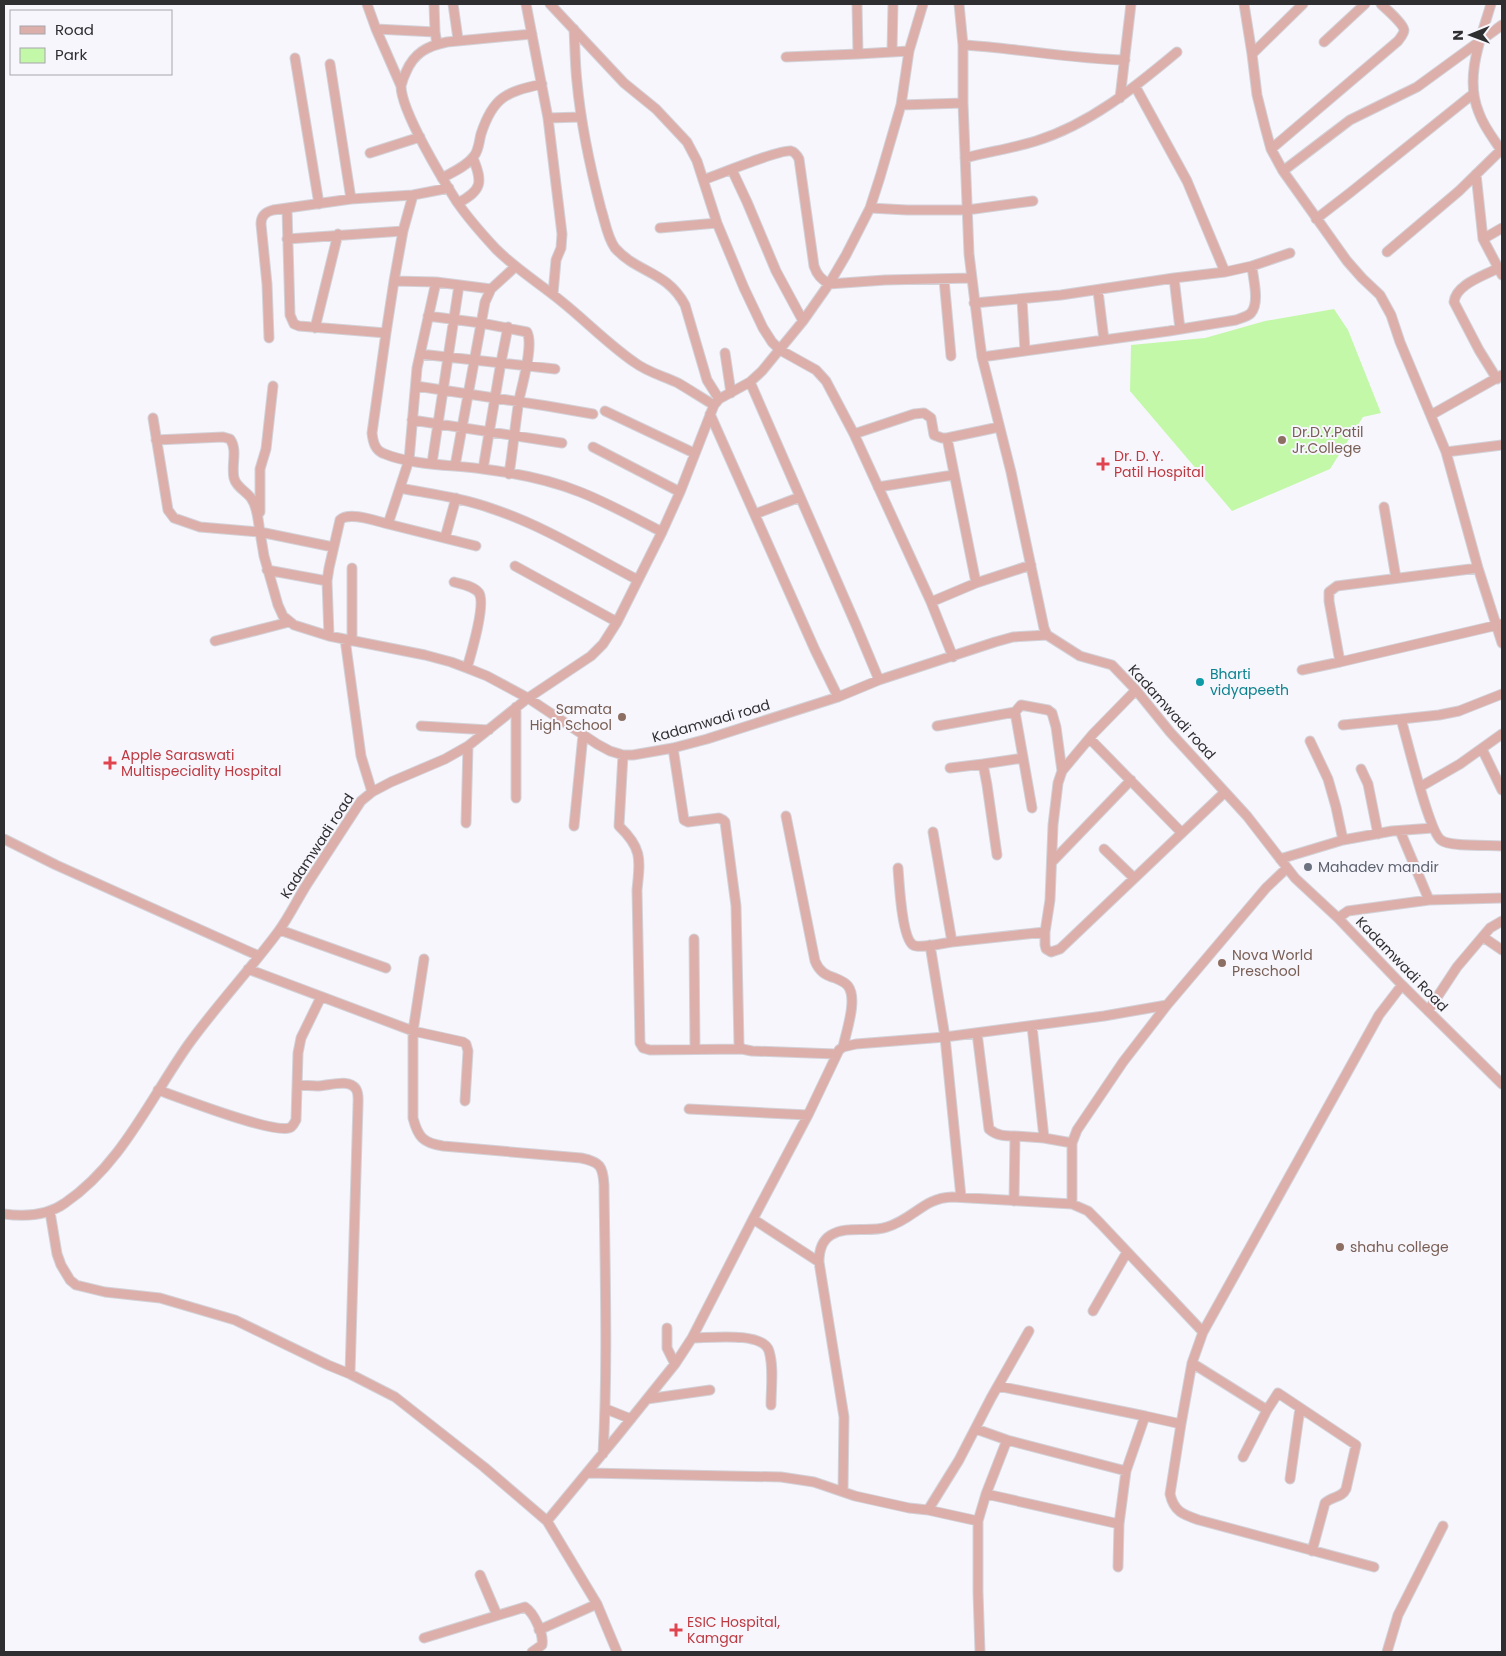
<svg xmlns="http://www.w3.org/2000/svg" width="1506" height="1656" font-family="Poppins,sans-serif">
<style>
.green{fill:#c3f8a9}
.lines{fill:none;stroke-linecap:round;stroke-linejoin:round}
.minor-casing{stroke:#d3d2d8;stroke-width:11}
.minor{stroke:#dcafab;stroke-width:9}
.education-dot{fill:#8d6e63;stroke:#f7f6fd;stroke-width:2}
.health-dot{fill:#e0444e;stroke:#f7f6fd;stroke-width:2}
.culture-dot{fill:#0f9aa8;stroke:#f7f6fd;stroke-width:2}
.worship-dot{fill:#6b7280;stroke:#f7f6fd;stroke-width:2}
.labels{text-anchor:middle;stroke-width:4;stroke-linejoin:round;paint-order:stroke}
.education-label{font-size:14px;fill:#785e54;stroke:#f7f6fd;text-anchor:start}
.health-label{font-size:14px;fill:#be3a42;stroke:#f7f6fd;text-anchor:start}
.culture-label{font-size:14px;fill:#0d838f;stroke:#f7f6fd;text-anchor:start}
.street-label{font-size:14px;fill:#2f2f31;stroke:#f7f6fd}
.worship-label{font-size:14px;fill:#5b616d;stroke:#f7f6fd;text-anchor:start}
</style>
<rect width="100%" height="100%" fill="#f7f6fd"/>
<!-- green -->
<path class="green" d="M1334 309 1348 330 1381 413 1363 417 1330 469 1232 511 1130 391 1131 345 1205 338 1265 321Z"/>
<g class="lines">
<!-- minor casing -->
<g class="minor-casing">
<path id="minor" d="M367 4 376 29 435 32 437 44
M434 4 435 32
M453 4 458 39
M526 4 548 118 562 234 561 248 556 260 553 294
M550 4 624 83 656 109 687 142 697 161 717 223 744 288 763 328 772 342 780 350 816 370 826 381 854 434 931 602
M857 4 858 54 909 51
M959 4 963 45V103L969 254 979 335 982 357 1011 472 1044 628 1047 635
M1244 4 1252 54
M1303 4 1252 54 1257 95 1265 127 1271 149 1283 171 1347 261 1362 278 1380 295 1391 315 1400 342 1446 452 1478 568 1502 643
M1491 4C1481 38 1464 78 1479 113 1484 127 1493 138 1501 150
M376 29 401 86
M574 29C575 47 575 64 577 82 581 125 590 167 601 209 605 221 607 237 615 248 637 273 667 271 685 305L707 380 719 399
M532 34 447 42C427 46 414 53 406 72 404 76 402 82 401 86 401 111 443 180 457 202 468 218 483 235 496 249 516 269 539 283 561 301 586 321 608 344 634 362 647 372 663 376 678 383 690 390 702 398 714 405
M1324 42 1365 4
M963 45C1017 48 1071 59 1125 60
M892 51 893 4
M786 57 858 54
M295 58 319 204
M330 64 351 199
M1135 86 1187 181 1225 272
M1120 98 1131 4
M901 105 963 103
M548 118 581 117
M1271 149 1398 41C1400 38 1404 34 1404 30 1403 23 1386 9 1381 4
M370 153 420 137
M965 158C988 152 1013 148 1036 141 1090 124 1134 88 1177 52
M732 170 747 202 776 271 803 321
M1283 171 1350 120 1417 87 1502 25
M1476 174 1483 239 1502 275
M442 178C453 172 467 166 474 156 479 150 479 141 481 134 493 97 506 92 542 84
M703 180C718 175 780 149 791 151 795 152 797 155 799 159L814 266C817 275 821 279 829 284L885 280 971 278
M458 203C482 190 483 183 473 158
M870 208 907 210H967L1033 201
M287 209 290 315 294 324 299 326 386 333 394 281 436 282 491 289 515 267
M1316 219 1351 192 1473 94
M660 228 717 223
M287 239 403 231 413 195
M1483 239 1502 228
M1387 252 1459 191 1502 149
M1174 278 1180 329
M944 279 951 356
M394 281 403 231
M1098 291 1104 340 1169 331 1236 320C1241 318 1247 317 1251 313 1260 302 1253 279 1252 266
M1022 299 1025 351
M974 303 1061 295 1174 278 1225 272 1252 266 1290 253
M428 316 481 323 527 332C534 345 522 385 519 400 515 425 513 449 509 474
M315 328 338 234
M386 333 372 433C373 442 375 451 385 454 411 465 454 465 483 469 515 473 550 480 580 492 608 503 635 518 662 532
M269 338 267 284 261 224C261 216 265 212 273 210L351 199 413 195 449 188
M725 353 731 393
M420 354 555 369
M982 357 1104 340
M1497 379 1479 350 1454 302C1456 284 1484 276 1498 268
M750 382 856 625 879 680
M416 386 547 406 593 414
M605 411 694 453
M710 414 815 650 838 697
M1431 415 1502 375
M153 418 168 510 174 518 200 527 260 532 264 556 278 605 283 616 294 625 329 636 425 655 451 662 467 668 487 676 528 698 597 744 610 751 623 755H633L673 748 707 739 838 697 879 680 995 642 1013 637 1047 635 1080 656 1112 665 1136 690 1170 732 1247 816 1295 878 1338 918 1402 985 1502 1084
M412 420 562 443
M854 434 914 414 924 413 931 418 934 435 942 438H947
M156 440 223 437 230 439C238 450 231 465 234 478 236 487 246 491 251 498 258 507 258 522 260 532
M593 447 680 492
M1446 452 1502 445
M432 463 459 285
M455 466 485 302 491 289
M483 469 501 362 508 327
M878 487 953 475
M400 488C431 494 463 498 493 509 544 526 590 555 638 580
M1384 507 1396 578
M260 512V469L266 449 273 386
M755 514 800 497
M388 524 476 546
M260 532 333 547
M445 538 456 498
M515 566 617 622
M352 568V641
M267 570 327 581
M454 582C461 584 474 586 479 593 486 604 471 654 467 668
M976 583 947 438 999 427
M329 636 327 581 329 568 340 520C349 511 376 521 388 524L409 460 417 368 436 282
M345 639 361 756 372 792
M215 641 289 622
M953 657 931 602 976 583 1031 565
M1340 662 1329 601V592L1337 586 1478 568
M1302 670 1340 662 1502 624
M1136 690 1093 734 1067 765 1062 771 1058 783 1053 825 1050 900 1045 932V945L1046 949 1051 952 1060 949 1225 792
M1502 694 1459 711 1439 715 1401 719C1407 739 1429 832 1441 840 1449 847 1490 845 1502 846
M1015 712 1032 808
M1343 725 1401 719
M421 726 489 730
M937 726 1015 712 1021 705 1048 710 1052 713 1056 727 1062 771
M1090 739 1182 833
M1310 741 1328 779 1336 807 1343 840
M673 748 684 820 688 822 719 818 723 820 725 822 736 906 739 1045 742 1049 752 1051 836 1054
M1482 749 1502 790
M623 755 619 826C643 849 640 860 637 890L640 1043 643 1048 650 1050 742 1049
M983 764 1023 758
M950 768 983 764 987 785 997 855
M1361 769 1368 784 1378 834
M1420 787 1460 764 1502 734
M516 798V707
M786 816 815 961C819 971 825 975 835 978 840 980 845 982 848 986 858 999 846 1032 843 1047
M466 823 468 746
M574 826 583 735
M1400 831 1429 900
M933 832 952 942 1045 932
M4 839 56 865 259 956
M1104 849 1134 878
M1280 859 1343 840 1392 831 1433 828
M1052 862 1131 780
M898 868C899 882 902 938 913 945 920 949 943 943 952 942
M1338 918 1348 911 1429 900 1502 898
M280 930 386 968
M1483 937 1502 950
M694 939 695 1049
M930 945 945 1037 961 1197
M424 959 413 1031V1118C418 1137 423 1143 443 1146L581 1158C600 1162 603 1166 604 1185 605 1275 608 1365 603 1454
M248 969 413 1031 463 1042 466 1044 468 1051 465 1101
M1428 1011 1457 967 1490 928 1502 921
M1032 1026 1044 1138
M977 1033 989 1129C997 1136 1005 1136 1015 1136
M297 1085C304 1085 311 1086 317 1086 328 1086 349 1078 356 1089 359 1094 358 1100 358 1105L350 1374
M158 1090C181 1098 270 1133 289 1128 293 1127 294 1123 296 1120L298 1053 301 1038 321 997
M689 1109 808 1115
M1014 1201 1015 1136 1044 1138 1072 1143
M1072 1204V1143L1077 1130 1123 1062 1167 1005
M50 1212 57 1254 61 1265 70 1280 76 1285 105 1292 160 1298 235 1320 328 1365 350 1374 395 1397 484 1467 547 1521 597 1604 617 1652
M4 1214C26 1217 47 1216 65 1203 121 1165 150 1099 188 1045 216 1006 249 971 278 932 289 917 297 900 307 884 325 856 343 829 361 801L372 792 391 782 445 759 468 746 528 698 591 656 603 644 617 622 662 532 680 492 714 405 719 399 750 382 762 371 803 321 829 284 846 255 870 208 880 177 901 105 909 51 923 4
M753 1219 819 1262 844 1417 843 1491
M819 1262C819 1251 821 1241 831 1235 847 1225 870 1233 887 1227 914 1219 923 1198 952 1197L1072 1204 1088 1211 1100 1223 1203 1332 1379 1015 1402 985
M1093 1311 1127 1252
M667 1328V1348L675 1364
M692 1338C709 1338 763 1331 769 1351 774 1367 771 1388 771 1405
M1192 1363 1267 1410 1278 1393 1356 1445 1346 1489C1342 1498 1332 1496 1325 1503L1312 1551
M998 1386 1145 1416 1126 1471 1119 1524 1118 1567
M647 1399 710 1390
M606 1409 631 1419
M1145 1416 1181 1424 1192 1363 1203 1332
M1181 1424 1170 1494C1174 1512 1184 1515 1199 1520L1374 1567
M976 1429 1007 1440
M1243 1457 1267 1410
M588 1473 781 1477 814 1482 855 1496 909 1508 928 1510 978 1521
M1290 1479 1300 1408
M986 1494 1119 1524
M928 1510 959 1460 991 1398 1029 1331
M547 1521 618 1435 675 1364 692 1338 753 1219 808 1115 839 1050 843 1047 856 1044 945 1037 1104 1016 1167 1005 1266 888 1287 868
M480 1575 497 1615
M539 1630 597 1604
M424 1638 525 1607C534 1613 544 1634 542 1645L532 1652
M980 1652 978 1592V1521L986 1494 1007 1440 1126 1471
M1387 1652 1398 1615 1443 1526"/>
</g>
<!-- minor -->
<use href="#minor" class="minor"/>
</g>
<!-- markers -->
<g class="education-dot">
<circle cx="1282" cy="440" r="5"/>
<circle cx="622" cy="717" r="5"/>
<circle cx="1222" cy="963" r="5"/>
<circle cx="1340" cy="1247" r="5"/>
</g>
<g class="health-dot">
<path d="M1100.5 456.5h5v5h5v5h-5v5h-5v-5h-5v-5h5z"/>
<path d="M107.5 755.5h5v5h5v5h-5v5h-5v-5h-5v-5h5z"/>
<path d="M673.5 1622.5h5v5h5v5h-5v5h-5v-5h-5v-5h5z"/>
</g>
<circle class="culture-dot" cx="1200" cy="682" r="5"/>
<circle class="worship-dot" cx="1308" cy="867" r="5"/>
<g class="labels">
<!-- education labels -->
<g class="education-label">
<text x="1292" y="437">Dr.D.Y.Patil<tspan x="1292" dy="16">Jr.College</tspan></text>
<text x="612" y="714" text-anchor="end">Samata<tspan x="612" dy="16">High School</tspan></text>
<text x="1232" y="960">Nova World<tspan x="1232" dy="16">Preschool</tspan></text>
<text x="1350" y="1252">shahu college</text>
</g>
<!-- health labels -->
<g class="health-label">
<text x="1114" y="461">Dr. D. Y.<tspan x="1114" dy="16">Patil Hospital</tspan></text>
<text x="121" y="760">Apple Saraswati<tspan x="121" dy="16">Multispeciality Hospital</tspan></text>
<text x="687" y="1627">ESIC Hospital,<tspan x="687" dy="16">Kamgar</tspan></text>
</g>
<!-- culture labels -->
<g class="culture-label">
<text x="1210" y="679">Bharti<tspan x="1210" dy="16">vidyapeeth</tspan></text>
</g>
<!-- street labels -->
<g class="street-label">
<text transform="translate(1172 712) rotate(48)" y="5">Kadamwadi road</text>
<text transform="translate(711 721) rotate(-16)" y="5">Kadamwadi road</text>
<text transform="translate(317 846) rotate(-57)" y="5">Kadamwadi road</text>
<text transform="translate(1402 964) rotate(46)" y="5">Kadamwadi Road</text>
</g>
<!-- worship labels -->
<g class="worship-label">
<text x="1318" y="872">Mahadev mandir</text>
</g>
</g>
<!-- border -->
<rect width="1506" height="1656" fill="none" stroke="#2f2f31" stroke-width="10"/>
<!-- legend -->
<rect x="10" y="10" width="162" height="65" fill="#f7f6fd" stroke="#a7a6ab"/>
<rect x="20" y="26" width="25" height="8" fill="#dcafab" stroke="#a7a6ab"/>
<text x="55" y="35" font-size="15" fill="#2f2f31">Road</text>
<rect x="20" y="48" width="25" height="15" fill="#c3f8a9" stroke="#a7a6ab"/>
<text x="55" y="60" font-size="15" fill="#2f2f31">Park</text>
<!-- north arrow -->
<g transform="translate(1471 35) rotate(269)" stroke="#f7f6fd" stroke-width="4" paint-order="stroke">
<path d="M0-4L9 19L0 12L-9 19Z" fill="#2f2f31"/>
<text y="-8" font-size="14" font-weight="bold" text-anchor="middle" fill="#2f2f31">N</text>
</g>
</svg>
